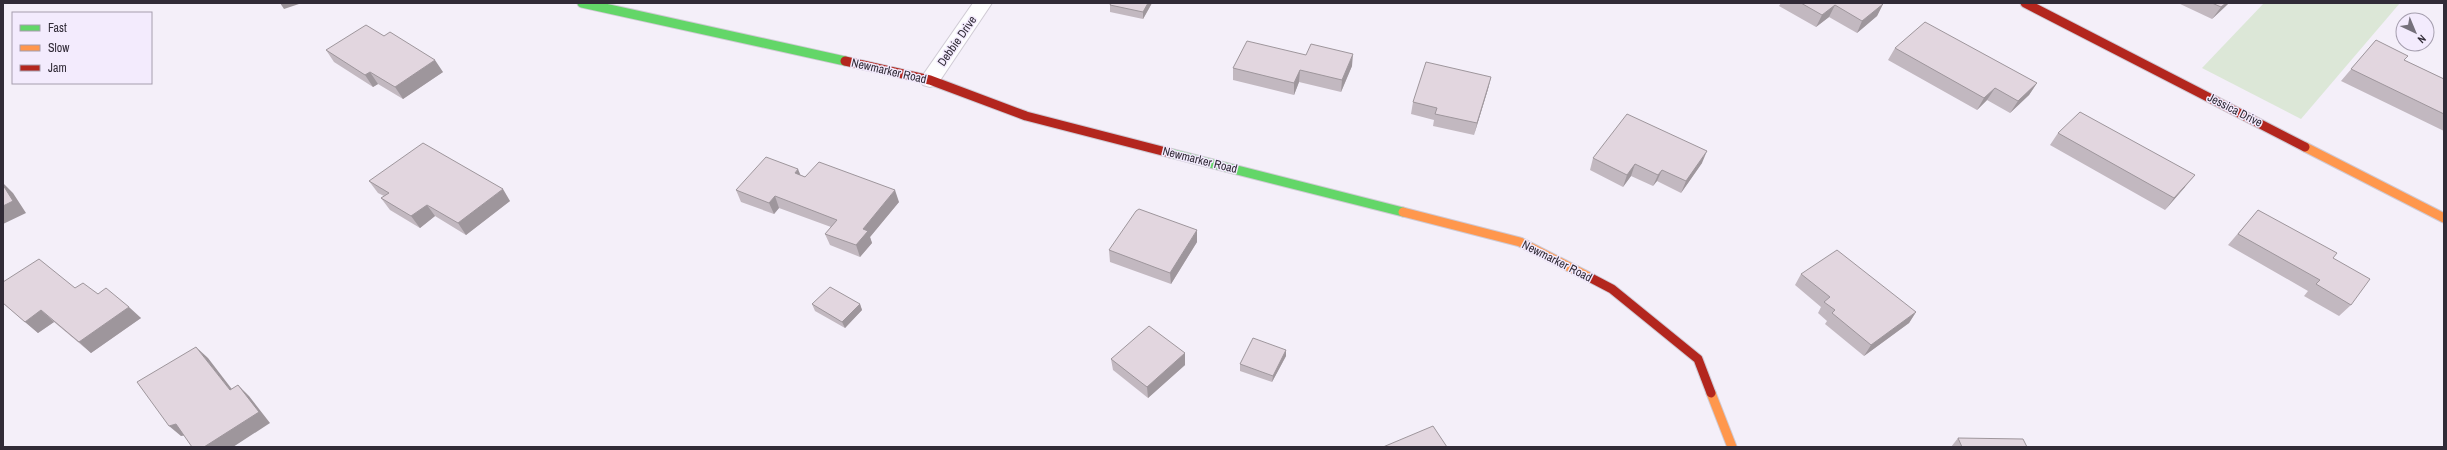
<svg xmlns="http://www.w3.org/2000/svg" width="2447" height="450" font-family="'Archivo Narrow',sans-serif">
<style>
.green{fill:#dce7d7}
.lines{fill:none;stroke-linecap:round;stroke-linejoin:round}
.street-casing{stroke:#cfcad4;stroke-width:2}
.fast-casing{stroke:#cfcad4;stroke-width:11}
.slow-casing{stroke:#cfcad4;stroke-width:11}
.jam-casing{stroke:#cfcad4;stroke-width:11}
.street{fill:#fdfdfe;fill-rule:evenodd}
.fast{stroke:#63d668;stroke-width:9}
.slow{stroke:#ff974d;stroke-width:9}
.jam{stroke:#b3261e;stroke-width:9}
.wall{fill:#c2b8c0}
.shaded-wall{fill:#9e969c}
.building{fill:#e2d6df;stroke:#9e969c}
.labels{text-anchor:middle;stroke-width:3;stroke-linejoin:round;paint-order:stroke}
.street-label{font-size:12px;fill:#312b37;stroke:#f3ebfd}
</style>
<rect width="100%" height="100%" fill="#f4eff9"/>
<!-- green -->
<path class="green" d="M2264 3H2400L2301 119 2202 68Z"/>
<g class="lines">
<!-- street casing -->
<g class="street-casing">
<path id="street" d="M973 3H992L937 85 930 87 923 85 920 80 923 75Z"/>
</g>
<!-- fast casing -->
<g class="fast-casing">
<path id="fast" d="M582 3 845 61
M1170 153 1403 212"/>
</g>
<!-- slow casing -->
<g class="slow-casing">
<path id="slow" d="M2305 147 2444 218
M1403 212 1520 242 1591 278
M1711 393 1732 447"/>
</g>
<!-- jam casing -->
<g class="jam-casing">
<path id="jam" d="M2025 3 2305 147
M845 61 930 80 1026 116 1170 153
M1591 278 1612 289 1698 359 1711 393"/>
</g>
<!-- street -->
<use href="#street" class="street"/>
<!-- fast -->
<use href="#fast" class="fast"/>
<!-- slow -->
<use href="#slow" class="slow"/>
<!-- jam -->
<use href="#jam" class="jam"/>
</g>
<!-- wall -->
<path class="wall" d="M1111 3H1152L1143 19 1110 12V5Z
M1781 3H1880L1883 4 1877 16 1857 33 1829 17 1816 27 1779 6Z
M2178 3H2229L2212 19Z
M2376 40 2404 60 2444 79V131L2341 81Z
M1895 48 2037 83 2029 95 2010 113 1987 100 1977 110 1888 60Z
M326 50 443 72 403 99 378 84 373 87 334 62Z
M1352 66 1341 92 1299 82 1294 95 1233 80V68Z
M1491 77 1488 89 1474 135 1433 126 1434 120 1411 114 1413 102Z
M2058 133 2185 187 2165 210 2050 145Z
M1593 158 1702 163 1681 193 1657 181 1653 186 1631 176 1623 187 1590 170Z
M801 175 805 177 899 202 870 237 872 243 860 257 830 245 825 234 831 227 779 208 774 214 741 202 736 190Z
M369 181 510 201 466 235 435 216 420 228 390 210 381 198 384 196 378 193Z
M2258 210 2333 258 2351 305 2339 316 2304 296 2308 291 2228 245Z
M1197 242 1171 284 1110 262 1109 250Z
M1801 274 1916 312 1909 323 1864 356 1825 324 1827 321 1818 313 1821 307 1795 285Z
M75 288 98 294 141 318 91 353 54 322 38 333 3 303Z
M812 304H860L862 310 845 328 815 311Z
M1286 350V356L1272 382 1240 371V364Z
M1185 353V365L1148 398 1113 370 1111 359Z
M1958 438 2027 447H1951Z"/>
<!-- shaded-wall -->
<path class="shaded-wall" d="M280 3H302L284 9Z
M1148 3H1152L1143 19V12Z
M2226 3H2229L2212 19 2221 7Z
M1883 4 1877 16 1857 33 1862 21Z
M1835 5 1829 17 1816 27 1822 15Z
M1353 54 1352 66 1341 92 1342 80Z
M435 60 443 72 403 99 395 87Z
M1300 70 1299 82 1294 95V83Z
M370 72 378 84 373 87 365 75Z
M1491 77 1488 89 1474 135 1477 123Z
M2037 83 2029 95 2010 113 2018 101Z
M1995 88 1987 100 1977 110 1984 98Z
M1707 151 1702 163 1681 193 1686 181Z
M1635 164 1631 176 1623 187 1627 175Z
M798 169 803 181 795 173Z
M1662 170 1657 181 1653 186 1658 175Z
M2195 175 2185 187 2165 210 2174 198Z
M3 183 13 193 26 213 3 224Z
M503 189 510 201 466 235 458 223Z
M895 190 899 202 870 237 872 243 860 257 856 245 863 229Z
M775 196 779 208 774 214 769 203Z
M427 205 435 216 420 228 411 216Z
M1197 230V242L1171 284 1170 273Z
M860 304 862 310 845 328 842 322Z
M129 307 141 318 91 353 79 342Z
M41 310 54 322 38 333 25 322Z
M1916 312 1909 323 1864 356 1871 345Z
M196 347 208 358 241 401 230 390Z
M1286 350V356L1272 382 1273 376Z
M1185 353V365L1148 398 1147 387Z
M238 385 249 396 270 423 233 447H204Z
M176 424 188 435 181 436 169 426Z"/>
<!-- building -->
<path class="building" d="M1111 3H1148L1143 12 1110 5Z
M1801 3H1880L1883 4 1862 21 1835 5 1822 15Z
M2212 3H2226L2221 7Z
M1925 22 2037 83 2018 101 1995 88 1984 98 1895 48Z
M366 25 384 36 390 32 435 60 395 87 370 72 365 75 326 50Z
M2376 40 2408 56 2404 60 2444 79V114L2351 69Z
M1247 41 1306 55 1311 44 1353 54 1342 80 1300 70 1294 83 1233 68Z
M1426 62 1491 77 1477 123 1435 114 1437 108 1413 102Z
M2080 112 2195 175 2174 198 2058 133Z
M1627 114 1707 151 1686 181 1662 170 1658 175 1635 164 1627 175 1593 158Z
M423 143 503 189 458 223 427 205 411 216 381 198 389 193 369 181Z
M766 157 798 169 795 173 805 177 819 162 895 190 863 229 868 231 856 245 825 234 837 220 775 196 769 203 736 190Z
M3 185 13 201 3 206Z
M1139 209 1197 230 1170 273 1109 250 1136 211Z
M2258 210 2337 253 2333 258 2370 279 2351 305 2316 284 2320 280 2238 234Z
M1837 250 1916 312 1871 345 1832 313 1835 310 1824 302 1830 297 1801 274Z
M39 259 75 288 83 283 98 294 106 288 129 307 79 342 41 310 25 322 3 303V282Z
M830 287 860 304 842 322 812 304Z
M1149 326 1185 353 1147 387 1111 359Z
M1253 338 1286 350 1273 376 1240 364Z
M196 347 230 390 238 385 259 412 204 447H192L176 424 169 426 137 382Z
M1433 426 1447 447H1383Z
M1958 438 2023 439 2027 447H1962Z"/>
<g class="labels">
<!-- street labels -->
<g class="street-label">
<text transform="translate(957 41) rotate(-55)" y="4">Debbie Drive</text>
<text transform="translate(889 71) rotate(13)" y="4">Newmarker Road</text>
<text transform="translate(2235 110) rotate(27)" y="4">Jessica Drive</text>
<text transform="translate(1200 160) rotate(14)" y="4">Newmarker Road</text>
<text transform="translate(1557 261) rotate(27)" y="4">Newmarker Road</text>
</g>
</g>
<!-- border -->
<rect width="2447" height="450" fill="none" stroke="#312b37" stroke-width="8"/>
<!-- legend -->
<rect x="12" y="12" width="140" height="72" fill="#f3ebfd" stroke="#a59eae"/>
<rect x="20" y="25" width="20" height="6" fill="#63d668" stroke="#a59eae"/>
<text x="48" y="32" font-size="12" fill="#312b37">Fast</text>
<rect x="20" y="45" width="20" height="6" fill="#ff974d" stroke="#a59eae"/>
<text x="48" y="52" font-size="12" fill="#312b37">Slow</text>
<rect x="20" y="65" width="20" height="6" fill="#b3261e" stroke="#a59eae"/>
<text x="48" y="72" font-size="12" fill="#312b37">Jam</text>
<!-- north arrow -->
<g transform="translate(2415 32) rotate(136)"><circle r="19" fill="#f3ebfd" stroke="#a59eae"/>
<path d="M0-3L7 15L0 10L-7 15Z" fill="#75707b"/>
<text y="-6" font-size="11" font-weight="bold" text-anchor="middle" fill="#312b37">N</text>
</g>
</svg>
